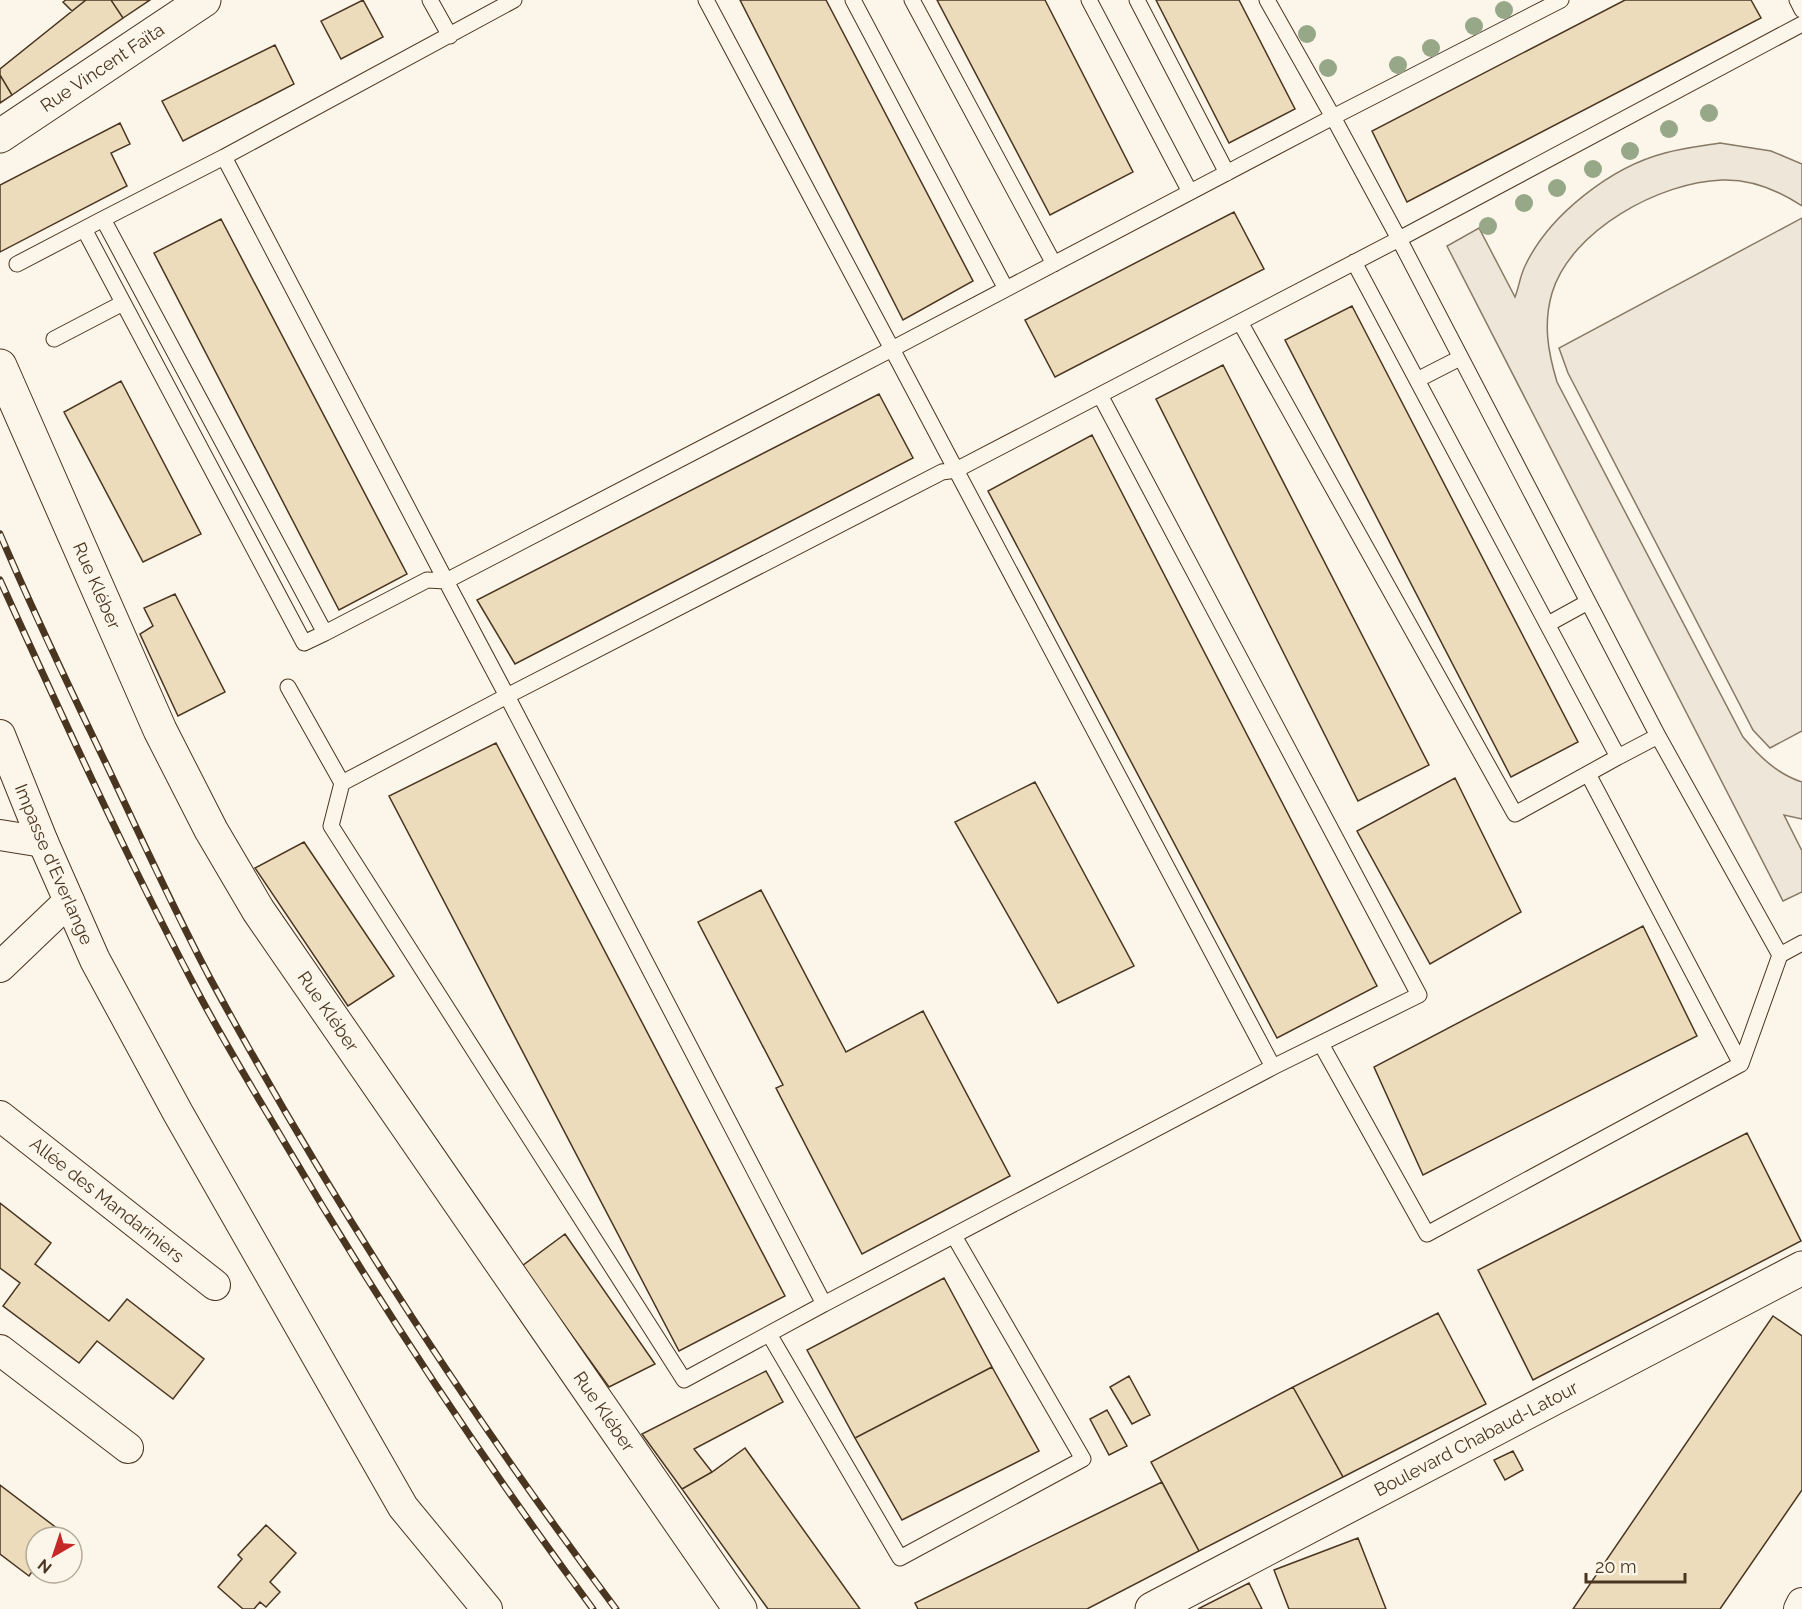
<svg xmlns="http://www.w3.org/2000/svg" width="1802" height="1609" font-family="Raleway,sans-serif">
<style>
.green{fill:#ede6d9;stroke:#887966;stroke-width:1.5}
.building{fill:#ecdcbc;stroke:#4a3520;stroke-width:1.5}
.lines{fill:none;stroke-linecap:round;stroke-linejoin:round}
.lane-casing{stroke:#4a3520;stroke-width:17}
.street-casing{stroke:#4a3520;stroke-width:32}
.secondary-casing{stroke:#4a3520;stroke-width:35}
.lane{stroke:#fbf6e9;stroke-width:15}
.street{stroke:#fbf6e9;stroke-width:30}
.secondary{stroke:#fbf6e9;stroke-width:33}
.rail-casing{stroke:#4a3520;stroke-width:7}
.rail{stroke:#fbf6e9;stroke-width:4.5;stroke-dasharray:14;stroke-linecap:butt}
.tree{fill:#96a887}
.labels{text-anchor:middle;stroke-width:4.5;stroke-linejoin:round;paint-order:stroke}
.street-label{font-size:18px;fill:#4a3520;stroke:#fbf6e9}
</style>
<rect width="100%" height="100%" fill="#fbf6e9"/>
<!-- green -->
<path class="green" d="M1720 143 1771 151 1802 164V206C1778 190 1751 179 1722 180 1660 182 1571 230 1552 293 1543 324 1548 352 1557 382L1743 737C1759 756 1777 774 1802 782V819L1784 815 1802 851V892L1783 901 1447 246 1479 228 1515 297C1519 287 1520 276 1525 266 1549 215 1611 167 1665 153 1683 148 1702 146 1720 143Z
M1802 218V731L1770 748 1753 730 1568 373 1559 348Z"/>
<!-- building -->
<path class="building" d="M66 0H86L72 11 63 2Z
M86 0H111L123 18 12 95 0 75V69Z
M111 0H150L123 18Z
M363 0 383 37 341 59 321 21Z
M740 0H826L973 281 903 320Z
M937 0H1045L1133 172 1050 215Z
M1156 0H1239L1295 109 1229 143Z
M1625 0H1751L1761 18 1407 202 1372 131Z
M275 45 294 84 183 141 162 101Z
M0 75 12 95 0 103Z
M120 123 130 144 111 153 127 186 0 252V185Z
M1234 212 1264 269 1055 377 1025 320Z
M221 219 407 574 339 610 154 253Z
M1352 306 1578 742 1511 777 1285 340Z
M1223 365 1429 765 1358 801 1156 399Z
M121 381 201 534 143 562 64 412Z
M879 394 913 458 515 664 477 600Z
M1092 435 1377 986 1277 1038 988 491Z
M175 594 225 692 178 716 140 634 153 626 144 608Z
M496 743 785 1296 679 1351 389 796Z
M1455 778 1521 912 1430 964 1357 831Z
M1035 782 1134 966 1058 1003 955 822Z
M304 842 394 976 348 1006 255 868Z
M761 890 846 1052 923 1011 1010 1176 862 1254 776 1088 783 1085 698 922Z
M1643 926 1697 1036 1423 1175 1374 1067Z
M1747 1133 1801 1241 1533 1380 1478 1270Z
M0 1203 51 1243 35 1264 109 1321 127 1299 204 1359 173 1399 97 1341 79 1363 3 1306 20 1283 0 1268Z
M565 1234 655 1364 609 1387 522 1266Z
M944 1278 992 1367 855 1438 807 1350Z
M1438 1313 1486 1404 1343 1477 1293 1387Z
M1773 1316 1802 1336V1490L1720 1609H1573Z
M992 1367 1039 1451 902 1520 855 1438Z
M766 1371 783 1402 694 1449 712 1472 682 1489 642 1434Z
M1129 1376 1150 1415 1132 1424 1110 1387Z
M1293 1387 1343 1477 1199 1551 1151 1462Z
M1107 1410 1127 1446 1109 1455 1090 1419Z
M745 1448 860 1609H768L682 1489 712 1472Z
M1513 1451 1523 1470 1505 1480 1494 1460Z
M1162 1482 1199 1551 1087 1609H918L915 1603Z
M0 1485 62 1532 58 1537H36V1566L29 1576 0 1554Z
M266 1525 296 1553 270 1582 280 1592 266 1607 260 1602 254 1609H243L218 1587 242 1559 238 1555Z
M1358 1538 1386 1609H1289L1274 1570Z
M1249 1583 1262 1609H1198Z"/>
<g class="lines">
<!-- lane casing -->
<g class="lane-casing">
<path id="lane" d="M430 0 450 36
M514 0 224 157 446 581 892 349 706 0
M853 0 1006 289
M912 0 1054 264
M1089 0 1190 192
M1137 0 1227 173
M1267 0 1333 117 1561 0
M1797 0 1802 10
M224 157 103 219 325 633 427 580 446 581 507 696 942 472 956 470 1273 1067 824 1304
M103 219 84 229 304 643 325 633
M17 264 84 229
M1240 322 1515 814 1618 757 1354 262
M54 339 123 303
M1417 380 1460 358
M1100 395 1419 995 1273 1067
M1548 624 1588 602
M288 687 342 783 507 696 824 1304 684 1380 331 826 342 783
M1658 736 1780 955 1802 943
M1618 757 1658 736 1399 239 956 470 892 349 1333 117 1399 239 1802 24
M1588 774 1741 1064
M1321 1044 1427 1234 1741 1064 1780 955
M769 1334 900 1558 1083 1459 954 1236"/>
</g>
<!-- street casing -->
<g class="street-casing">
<g id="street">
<path id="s1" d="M0 735 43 842 95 960 178 1113 403 1507 487 1609"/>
<path d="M0 835 43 842"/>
<path d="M0 967 69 901"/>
<path id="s2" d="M0 1116 215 1285"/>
<path d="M0 1350 128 1448"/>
<path d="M1799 1609 1802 1603"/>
</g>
</g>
<!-- secondary casing -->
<g class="secondary-casing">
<g id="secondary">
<path id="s3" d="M0 136 204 0"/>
<path id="s4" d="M0 366 160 730 211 830 258 910 740 1609"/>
<path id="s5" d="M1152 1609 1802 1268"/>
</g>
</g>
<!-- lane -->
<use href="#lane" class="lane"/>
<!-- street -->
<use href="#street" class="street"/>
<!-- secondary -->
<use href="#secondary" class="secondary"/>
<!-- rail casing -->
<g class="rail-casing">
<path id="rail" d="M0 534C34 614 72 693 110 772 143 842 175 912 211 980 330 1199 466 1409 616 1609
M0 580C62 716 124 852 194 985 221 1037 253 1089 283 1140 378 1302 481 1458 593 1609"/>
</g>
<!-- rail -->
<use href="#rail" class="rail"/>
</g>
<!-- trees -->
<g class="tree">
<circle cx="1504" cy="10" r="9"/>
<circle cx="1474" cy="26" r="9"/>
<circle cx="1307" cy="34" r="9"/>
<circle cx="1431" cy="48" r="9"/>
<circle cx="1398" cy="65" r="9"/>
<circle cx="1328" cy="68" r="9"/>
<circle cx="1709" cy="113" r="9"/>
<circle cx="1669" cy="129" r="9"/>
<circle cx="1630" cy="151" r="9"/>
<circle cx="1593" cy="169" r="9"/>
<circle cx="1557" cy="188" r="9"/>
<circle cx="1524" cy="203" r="9"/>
<circle cx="1488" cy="226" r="9"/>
</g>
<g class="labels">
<!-- street labels -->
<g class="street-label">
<text dy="6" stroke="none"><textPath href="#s3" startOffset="123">Rue Vincent Faïta</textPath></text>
<text dy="6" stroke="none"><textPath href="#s4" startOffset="240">Rue Kléber</textPath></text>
<text dy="6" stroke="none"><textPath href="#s1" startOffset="140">Impasse d'Everlange</textPath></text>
<text dy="6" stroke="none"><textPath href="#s4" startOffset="726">Rue Kléber</textPath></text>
<text dy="6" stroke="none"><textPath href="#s2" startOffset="136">Allée des Mandariniers</textPath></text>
<text dy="6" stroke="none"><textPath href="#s4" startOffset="1212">Rue Kléber</textPath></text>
<text dy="6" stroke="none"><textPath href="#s5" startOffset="366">Boulevard Chabaud-Latour</textPath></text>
</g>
</g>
<!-- north arrow -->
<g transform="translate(54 1555) rotate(219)"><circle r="28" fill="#fbf6e9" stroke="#b4a999" stroke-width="1.5"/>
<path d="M0-4.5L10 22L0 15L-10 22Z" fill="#c62828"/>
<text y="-9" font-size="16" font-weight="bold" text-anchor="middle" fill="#4a3520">N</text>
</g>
<!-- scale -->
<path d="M1586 1573v9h99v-9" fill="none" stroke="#4a3520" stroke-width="3"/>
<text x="1595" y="1573" font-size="18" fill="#4a3520" stroke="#fbf6e9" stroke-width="4.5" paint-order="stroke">20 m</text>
</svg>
